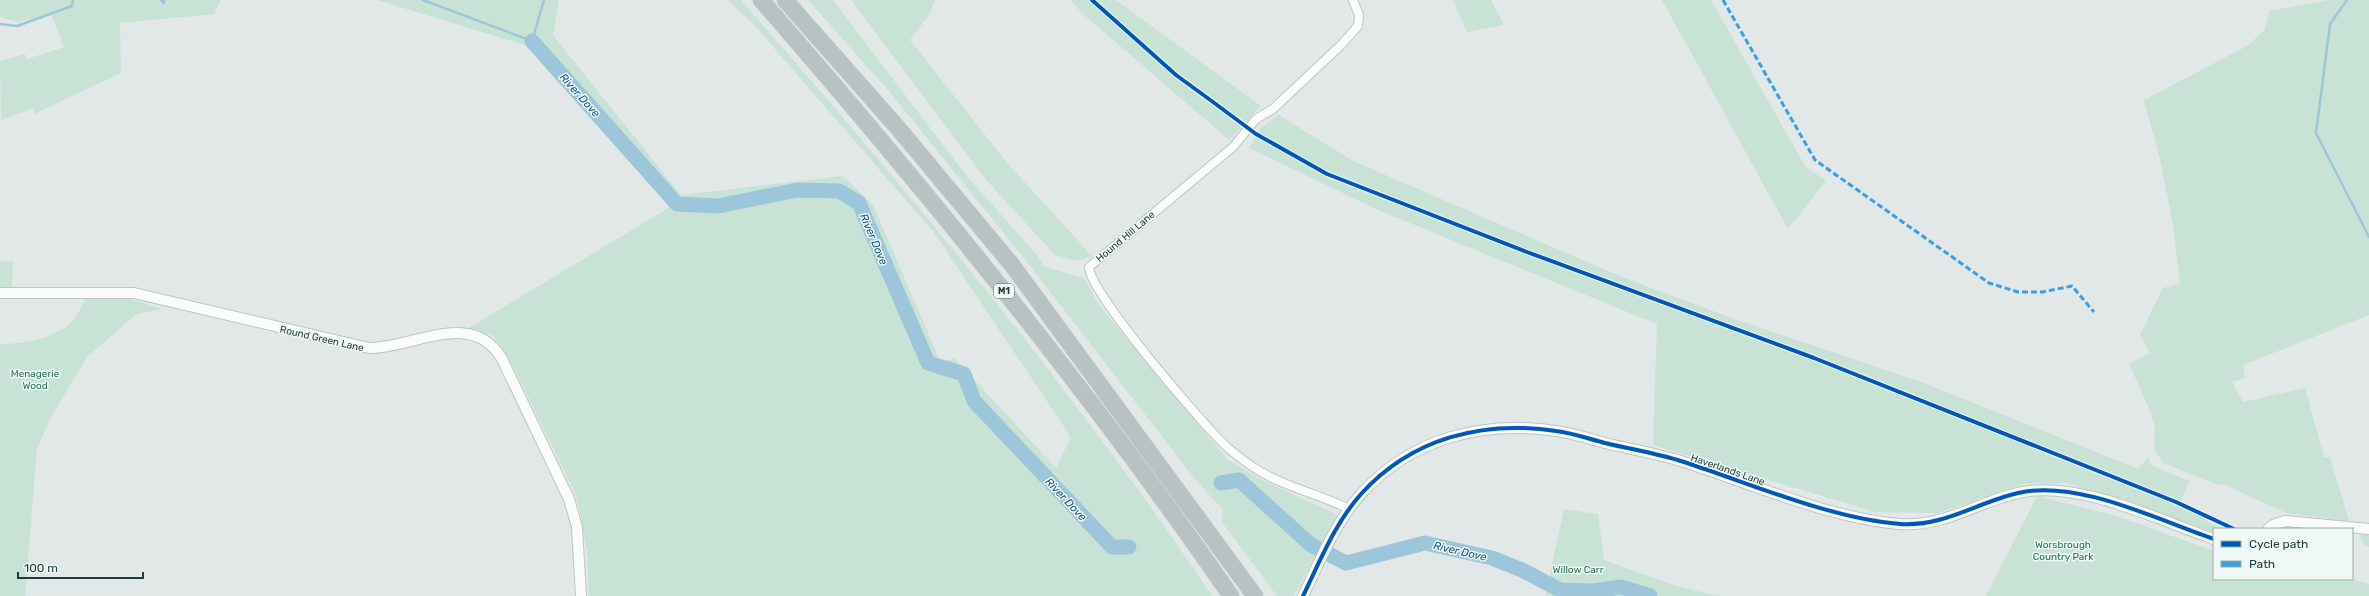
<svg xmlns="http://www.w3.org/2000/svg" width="2369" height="596" font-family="Rubik,sans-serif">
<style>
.green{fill:#c9e2d6}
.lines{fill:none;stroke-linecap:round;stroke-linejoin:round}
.stream{stroke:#9ec6da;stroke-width:2.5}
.river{stroke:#9ec6da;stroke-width:15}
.minor-casing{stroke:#bec5c4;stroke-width:10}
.tertiary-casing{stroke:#bec5c4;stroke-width:12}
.motorway-casing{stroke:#bbc5c4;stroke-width:17}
.minor{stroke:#fafcfb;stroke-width:8}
.tertiary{stroke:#fafcfb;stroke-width:10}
.motorway{stroke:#b8c2c2;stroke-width:15}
.quiet{stroke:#3c9ee2;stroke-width:3;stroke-dasharray:6 3;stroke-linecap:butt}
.cycleway-casing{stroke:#eff8f5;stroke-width:6}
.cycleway{stroke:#0057b8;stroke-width:4}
.labels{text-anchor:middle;stroke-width:3;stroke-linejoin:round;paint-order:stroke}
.shield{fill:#eff8f5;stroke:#5d7472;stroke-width:1}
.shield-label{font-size:9px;font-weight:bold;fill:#1e3c3a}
.street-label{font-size:10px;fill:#1e3c3a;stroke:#eff8f5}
.park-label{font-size:10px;fill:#267555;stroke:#eff8f5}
.water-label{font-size:11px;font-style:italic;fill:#15567b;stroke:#eff8f5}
</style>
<rect width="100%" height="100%" fill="#e1e8e7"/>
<!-- green -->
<path class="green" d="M0 0H221L214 14 120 23 121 73 34 114 33 108 1 121 0 61 25 54 27 59 64 47 51 14 17 22 0 17Z
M377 0H559L553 35 681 195 843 176 873 205 941 363 954 358 1056 468 1071 437 935 234 756 27 728 0H741C908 190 1071 386 1212 596H589L587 552 577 497 512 364 493 335 467 329 670 207 525 45Z
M808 0H833L965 174 1036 254 1045 267 1084 278 1099 305 1227 459 1264 481 1337 515 1294 596H1277L1221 521 1223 510 1195 479 1027 262 888 90Z
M851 0H935L929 15 910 40 1008 164 1092 256 1077 261 1055 255 988 182Z
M1071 0H1116L1261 106 1229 140 1082 13Z
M1453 0H1491L1504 25 1467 32Z
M1662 0H1711L1805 166 1826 181 1788 229Z
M2330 0H2369V315L2243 365 2245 378 2232 382 2243 402 2305 388 2324 457H2330L2349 521 2286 513 2223 484 2218 485 2163 463 2154 448 2155 426 2150 411 2129 364 2150 353 2140 335 2163 288 2180 284 2173 224 2160 159 2144 100 2247 46 2265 30 2269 11Z
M1279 115 1353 161 1622 277 1729 317 1924 383 2138 469 2148 458 2153 466 2189 481 2179 506 2222 529H2214V533L2067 483 2025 484 1938 513 1875 512 1653 445 1657 324 1378 210 1249 148 1262 127Z
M0 261H13L12 288H0Z
M86 297 126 298 162 309 135 315 87 357 51 417 37 448 25 596H0V344C25 344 60 338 76 317 80 311 83 303 86 297Z
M2037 496 2117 516 2214 551V579H2352L2369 584V596H1986Z
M1564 509 1598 514 1604 560 1676 586 1719 596H1545Z
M2359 535H2369V547L2365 545Z"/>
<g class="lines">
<!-- stream -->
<path class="stream" d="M161 0 164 3V0
M423 0 532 41 544 0
M2347 0 2330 24 2316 133 2369 237
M0 24 17 26 72 6 73 0"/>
<!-- river -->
<path class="river" d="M532 41 677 204 718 206 797 190 839 191 859 203 928 363 964 374 974 401 1112 547H1129
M1221 483 1239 480 1311 545 1346 563 1425 543 1492 558 1522 570 1560 590 1594 591 1621 587 1650 596"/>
<!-- minor casing -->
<g class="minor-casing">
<path id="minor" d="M1349 509C1317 493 1280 486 1250 465 1242 459 1233 453 1226 446 1203 425 1089 292 1089 267L1233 147 1256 119 1273 109 1341 45 1358 26 1359 15 1353 0"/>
</g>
<!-- tertiary casing -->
<g class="tertiary-casing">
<path id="tertiary" d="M0 293H134L369 348C414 348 472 308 502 359L569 499 577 527 581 596
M2268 529 2273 525 2285 521 2369 529
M1303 596C1320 561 1335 523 1361 494 1412 438 1482 420 1556 431 1573 433 1589 439 1605 443 1634 450 1662 454 1690 464 1754 485 1833 519 1900 524 1944 527 1978 502 2018 493 2077 479 2158 520 2214 539"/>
</g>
<!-- motorway casing -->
<g class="motorway-casing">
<path id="motorway" d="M761 0C927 191 1087 387 1231 596
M785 0 898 128 1012 265 1255 596"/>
</g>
<!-- minor -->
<use href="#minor" class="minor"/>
<!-- tertiary -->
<use href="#tertiary" class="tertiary"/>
<!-- motorway -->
<use href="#motorway" class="motorway"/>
<!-- quiet -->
<path class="quiet" d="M1723 0 1815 160 1989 283 2018 292H2042L2072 286 2094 312"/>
<!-- cycleway casing -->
<g class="cycleway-casing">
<path id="cycleway" d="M1092 0 1176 75 1213 102 1256 134 1327 174 1527 252 1814 358 2176 502 2234 529
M1303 596C1320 561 1335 523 1361 494 1412 438 1482 420 1556 431 1573 433 1589 439 1605 443 1634 450 1662 454 1690 464 1754 485 1833 519 1900 524 1944 527 1978 502 2018 493 2077 479 2158 520 2214 539"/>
</g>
<!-- cycleway -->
<use href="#cycleway" class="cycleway"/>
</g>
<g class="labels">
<!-- shield labels -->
<rect class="shield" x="994" y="284" width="20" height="14" rx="3"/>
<g class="shield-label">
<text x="1004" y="294">M1</text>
</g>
<!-- street labels -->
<g class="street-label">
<text transform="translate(1125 236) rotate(-40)" y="4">Hound Hill Lane</text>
<text transform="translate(322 338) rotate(13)" y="4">Round Green Lane</text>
<text transform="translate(1728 469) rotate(19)" y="4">Haverlands Lane</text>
</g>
<!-- park labels -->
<g class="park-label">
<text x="35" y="377">Menagerie<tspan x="35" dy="12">Wood</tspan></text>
<text x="2063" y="548">Worsbrough<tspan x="2063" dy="12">Country Park</tspan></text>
<text x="1578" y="573">Willow Carr</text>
</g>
<!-- water labels -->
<g class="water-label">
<text transform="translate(580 95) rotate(48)" y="4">River Dove</text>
<text transform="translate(874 239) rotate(67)" y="4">River Dove</text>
<text transform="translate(1066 499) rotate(47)" y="4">River Dove</text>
<text transform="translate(1460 551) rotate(13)" y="4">River Dove</text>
</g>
</g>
<!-- legend -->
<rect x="2213" y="528" width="140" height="52" fill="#eff8f5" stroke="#9badaa"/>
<rect x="2221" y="541" width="20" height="6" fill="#0057b8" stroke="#9badaa"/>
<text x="2249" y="548" font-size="12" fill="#1e3c3a">Cycle path</text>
<rect x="2221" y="561" width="20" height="6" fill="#3c9ee2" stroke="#9badaa"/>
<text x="2249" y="568" font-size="12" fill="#1e3c3a">Path</text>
<!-- scale -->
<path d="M18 572v6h125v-6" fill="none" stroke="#1e3c3a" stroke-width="2"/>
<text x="24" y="572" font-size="12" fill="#1e3c3a" stroke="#eff8f5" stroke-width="3" paint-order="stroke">100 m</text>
</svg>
